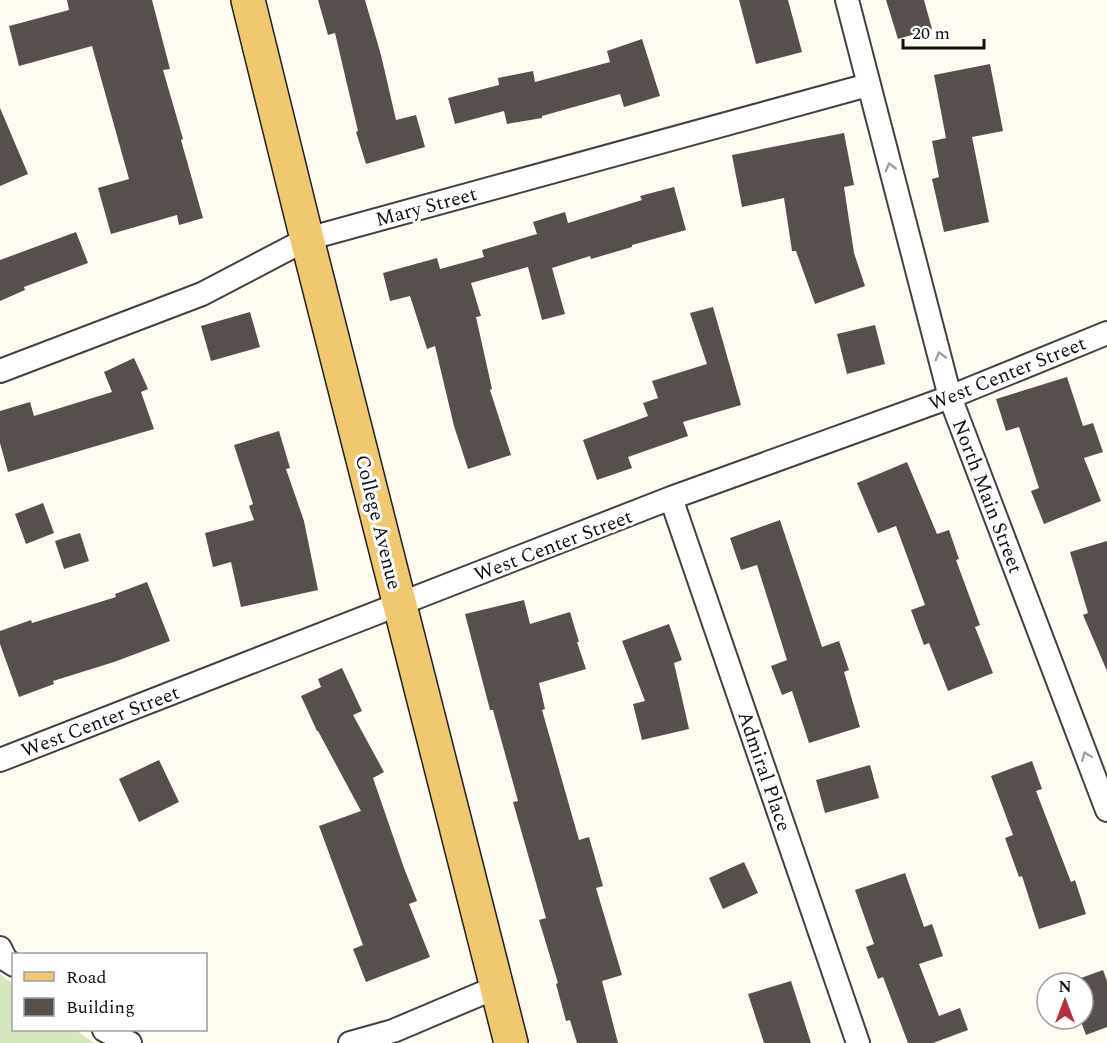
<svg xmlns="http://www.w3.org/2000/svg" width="1107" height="1043" font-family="Spectral,serif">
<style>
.green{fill:#d5e7bd}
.building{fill:#574f4c}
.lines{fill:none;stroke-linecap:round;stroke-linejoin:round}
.street-casing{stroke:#424242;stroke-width:26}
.primary-casing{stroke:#202020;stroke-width:36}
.street{stroke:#fff;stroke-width:22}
.primary{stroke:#efc870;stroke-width:33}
.oneway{stroke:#9f9f9f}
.labels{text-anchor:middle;stroke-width:6;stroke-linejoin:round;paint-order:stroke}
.street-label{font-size:20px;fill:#0f0f0f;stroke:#fff}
</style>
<rect width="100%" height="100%" fill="#fefbf1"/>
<!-- green -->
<path class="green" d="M0 974 13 984 14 1030H76L94 1043H0Z"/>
<!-- building -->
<path class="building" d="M67 0H152L170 69 163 70 183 139 181 140 203 218 179 225 177 215 111 234 98 188 129 179 92 46 19 66 9 26 69 10Z
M318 0H365L381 55 396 120 416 115 425 147 366 164 356 132 358 131 335 33 328 35Z
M739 0H788L802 52 756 64Z
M886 0H924L932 29 898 39Z
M642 39 660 96 624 107 620 94 542 116V118L507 124 504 111 455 124 448 98 499 85 498 78 533 71 535 82 610 62 607 51Z
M990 64 1003 131 972 137 989 222 944 232 932 179 939 177 932 141 946 138 934 75Z
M0 108 28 174 0 186Z
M844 133 854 185 844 187 854 253 865 286 815 304 796 251H792L784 198 742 207 732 155Z
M674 187 686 230 632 245V247L591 259 590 256 552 268 565 314 542 320 528 267 471 283 481 316 476 317 492 389 490 390 511 455 468 469 454 426 435 346 427 349 410 296 390 301 383 273 437 258 440 269 484 257 482 250 537 234 533 222 565 212 568 223 642 200 640 196Z
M76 232 88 263 24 287 25 290 0 301V260Z
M713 307 741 405 683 422 688 436 628 457 632 468 597 480 583 440 648 416 643 403 658 398 652 381 707 364 690 313Z
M250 312 260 347 211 361 201 326Z
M875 325 885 364 847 374 837 334Z
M134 358 148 389 141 392 154 429 8 472 0 443V411L30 402 34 416 112 392 104 372Z
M1067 377 1083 426 1093 423 1103 452 1084 458 1101 501 1044 524 1031 491 1039 488 1019 427 1006 431 996 399Z
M279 431 290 468 286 469 304 521 318 590 241 607 231 562 213 567 205 533 254 520 249 506 253 504 234 445Z
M907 462 937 534 949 530 959 559 956 560 980 625 975 627 993 673 948 691 929 643 924 645 911 610 925 605 896 526 878 533 857 483Z
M43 503 54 533 26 544 15 514Z
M780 520 822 647 839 641 849 670 844 672 860 727 809 743 792 691 782 695 771 666 787 660 757 565 741 570 730 538Z
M80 533 89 561 64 569 55 541Z
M1107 541V671L1083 615 1088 613 1070 552Z
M147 582 170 641 114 662 53 681 54 684 19 697 0 644V631L31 620 32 623 116 597 115 594Z
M524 600 530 624 570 612 579 642H577L586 669 539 683 545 709 542 710 579 840 589 837 603 886 596 888 622 975 602 981 618 1043H577L570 1020 566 1021 556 984 558 983 539 920 546 918 513 802 518 801 493 710H490L465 614Z
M669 624 682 660 674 663 689 729 642 740 633 704 645 701 622 641Z
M342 668 362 711 353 715 384 772 373 778 404 868 417 901 409 904 430 957 366 982 353 949 363 945 319 826 361 811 318 731H317L301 696 321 687 318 679Z
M159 760 179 802 139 822 119 779Z
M1032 761 1042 789 1036 791 1071 882 1075 880 1086 914 1039 929 1022 876 1019 877 1005 838 1013 835 991 776Z
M870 765 879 798 825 813 816 780Z
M744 862 758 893 723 909 709 878Z
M905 873 924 927 932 924 943 956 919 964 939 1016 960 1008 968 1030 933 1043H908L883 977 878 979 866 947 874 944 855 890Z
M1103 970 1107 981V1027L1086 1035 1080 1019H1083V983H1067Z
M791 981 811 1043H764L748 994Z"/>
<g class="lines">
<!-- street casing -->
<g class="street-casing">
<path id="street" d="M847 0 950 397 1107 810
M0 371 202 294 307 239 868 85
M671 498 858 1043
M0 760 671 498 950 397 1107 333
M0 948 6 960 14 965
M104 1030 130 1043
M350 1043 393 1031 497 987"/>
</g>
<!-- primary casing -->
<g class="primary-casing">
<path id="primary" d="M248 0 307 239 511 1043"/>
</g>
<!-- street -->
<use href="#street" class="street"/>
<!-- primary -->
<use href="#primary" class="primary"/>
</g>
<!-- one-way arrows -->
<defs><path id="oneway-chevron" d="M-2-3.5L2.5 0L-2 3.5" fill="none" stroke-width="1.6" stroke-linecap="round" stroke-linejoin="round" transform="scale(1.5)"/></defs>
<g class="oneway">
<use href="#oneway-chevron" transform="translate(890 167) rotate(-105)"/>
<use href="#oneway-chevron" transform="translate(940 356) rotate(-105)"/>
<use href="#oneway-chevron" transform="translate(1086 756) rotate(-111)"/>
</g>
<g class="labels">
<!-- street labels -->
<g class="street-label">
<text transform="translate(426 206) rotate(-15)" y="7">Mary Street</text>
<text transform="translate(1007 373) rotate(-22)" y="7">West Center Street</text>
<text transform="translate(988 496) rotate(69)" y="7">North Main Street</text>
<text transform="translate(379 522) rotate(76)" y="7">College Avenue</text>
<text transform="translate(553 545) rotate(-21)" y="7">West Center Street</text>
<text transform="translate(100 721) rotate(-21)" y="7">West Center Street</text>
<text transform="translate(765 771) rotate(71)" y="7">Admiral Place</text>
</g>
</g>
<!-- legend -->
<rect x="12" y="953" width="195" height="78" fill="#ffffff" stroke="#9f9f9f" stroke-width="1.5"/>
<rect x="24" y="972" width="30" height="9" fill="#efc870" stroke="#9f9f9f" stroke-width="1.5"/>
<text x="66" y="983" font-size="18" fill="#0f0f0f">Road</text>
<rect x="24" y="998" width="30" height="18" fill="#574f4c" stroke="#9f9f9f" stroke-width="1.5"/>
<text x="66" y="1013" font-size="18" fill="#0f0f0f">Building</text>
<!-- north arrow -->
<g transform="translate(1065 1001)"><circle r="28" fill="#ffffff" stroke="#9f9f9f" stroke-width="1.5"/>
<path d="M0-4.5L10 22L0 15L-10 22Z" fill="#b5303e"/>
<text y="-9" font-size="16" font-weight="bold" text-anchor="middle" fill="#0f0f0f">N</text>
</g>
<!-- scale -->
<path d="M903 39v9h81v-9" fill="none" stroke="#0f0f0f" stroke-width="3"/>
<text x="912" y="39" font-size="18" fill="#0f0f0f" stroke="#ffffff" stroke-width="4.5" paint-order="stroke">20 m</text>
</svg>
